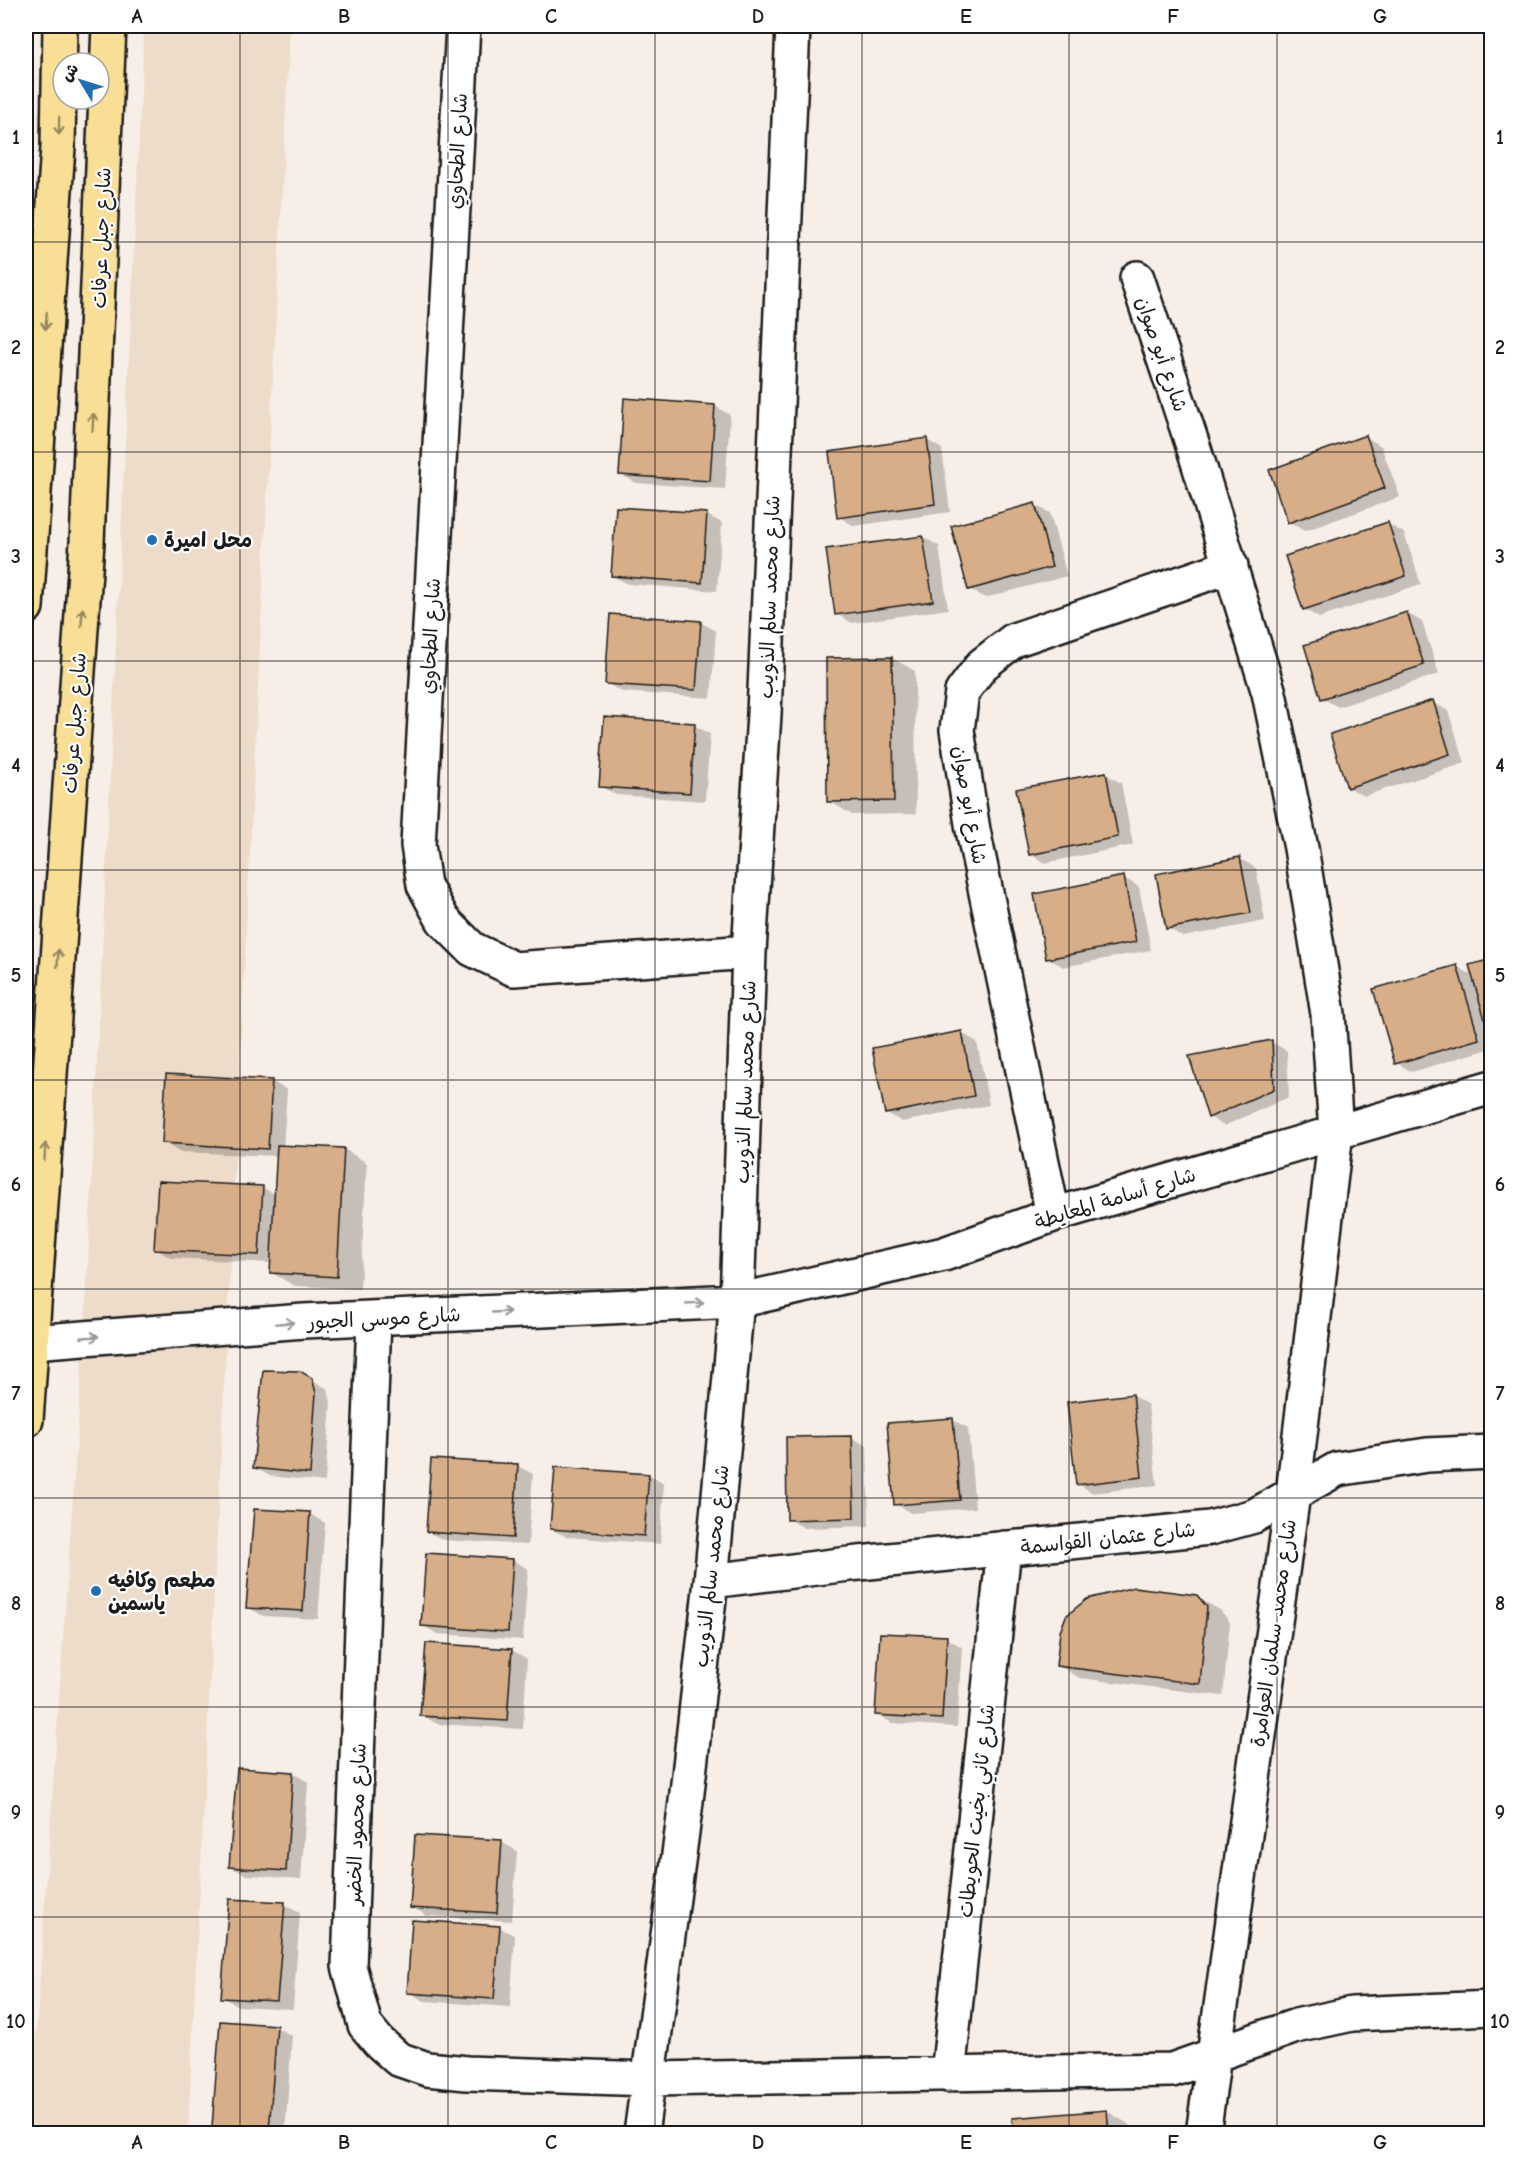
<svg xmlns="http://www.w3.org/2000/svg" width="1517" height="2159" font-family="'Comic Neue','Playpen Sans Arabic',sans-serif">
<style>
.built{fill:#eddcca}
.shadow{fill:#0003}
.building{fill:#d7ae88;stroke:#1c1c1c;stroke-width:1.5}
.lines{fill:none;stroke-linecap:round;stroke-linejoin:round}
.street-casing{stroke:#1c1c1c;stroke-width:38}
.primary-casing{stroke:#1c1c1c;stroke-width:38}
.street{stroke:#fff;stroke-width:33}
.primary{stroke:#f9df96;stroke-width:33}
.oneway{stroke:#96875f}
.oneway2{stroke:#999}
.grid{fill:none;stroke:#1c1c1c;stroke-width:1.5;stroke-opacity:0.55}
.poi-dot{fill:#1f6fb2;stroke:#fff;stroke-width:2}
.labels{text-anchor:middle;stroke-width:4.5;stroke-linejoin:round;paint-order:stroke}
.street-label{font-size:20px;fill:#1c1c1c;stroke:#fff}
.poi-label{font-size:20px;font-weight:bold;fill:#1c1c1c;stroke:#fff;text-anchor:start}
.neatline{fill:none;stroke:#1c1c1c;stroke-width:2}
.grid-label{font-size:20px;text-anchor:middle;font-weight:bold;fill:#1c1c1c}
</style>
<rect width="100%" height="100%" fill="#f7efe7"/>
<filter id="ink" filterUnits="userSpaceOnUse"><feTurbulence type="fractalNoise" baseFrequency=".0167" numOctaves="2"/><feDisplacementMap in="SourceGraphic" scale="12" xChannelSelector="R" yChannelSelector="G"/><feConvolveMatrix kernelMatrix="1 2 1 2 8 2 1 2 1" color-interpolation-filters="sRGB"/></filter>
<g filter="url(#ink)">
<!-- built -->
<path class="built" d="M144 26H290L188 2133 29 2134 86 1307Z"/>
<!-- shadow -->
<path class="shadow" d="M715 406 730 415 725 489 636 483 621 474Z
M1366 437 1381 446 1400 497 1304 531 1289 522Z
M927 440 942 449 950 512 854 526 839 517Z
M1035 505 1050 513 1067 576 985 598 969 589Z
M707 515 722 523 717 591 628 584 613 576Z
M1388 524 1404 533 1421 584 1319 618 1304 609Z
M923 537 939 546 948 609 852 623 836 614 828 550Z
M1407 613 1422 622 1439 674 1338 707 1322 698Z
M700 622 716 631 711 698 622 692 606 683Z
M892 658 915 671 916 814 852 815 829 801Z
M1433 702 1448 711 1465 763 1364 796 1348 787Z
M694 725 710 734 705 801 616 795 600 786Z
M1106 774 1121 783 1133 845 1045 863 1030 854Z
M1240 859 1256 868 1265 921 1183 937 1168 928Z
M1124 878 1139 887 1151 950 1063 967 1048 958Z
M1456 966 1474 976 1492 1048 1412 1072 1397 1063Z
M962 1033 977 1042 989 1105 902 1122 886 1113Z
M1272 1042 1287 1051 1289 1097 1224 1126 1209 1117Z
M271 1081 287 1090 283 1147 344 1149 367 1163 360 1289 295 1286 272 1273V1263L171 1258 156 1249 263 1188 276 1195 278 1156 179 1152 164 1143Z
M299 1373 328 1389 331 1403 325 1482 270 1476 255 1468Z
M1133 1396 1148 1405 1157 1485 1093 1493 1078 1484Z
M953 1420 968 1428 975 1508 911 1513 895 1504Z
M851 1437 867 1446 869 1526 804 1528 789 1519Z
M518 1466 533 1474 528 1545 443 1540 427 1531Z
M649 1475 664 1484 660 1544 567 1537 551 1529Z
M255 1510 310 1514 325 1523 318 1619 263 1616 248 1607Z
M513 1560 528 1569 523 1640 438 1634 422 1625Z
M1196 1597 1220 1610 1230 1622 1223 1696 1080 1678 1057 1665Z
M946 1638 962 1647 957 1727 892 1723 877 1714Z
M427 1644 512 1650 527 1659 523 1729 437 1724 422 1715Z
M293 1773 308 1782 301 1879 246 1875 230 1866Z
M501 1842 517 1851 512 1921 427 1916 412 1907Z
M285 1904 300 1913 293 2009 238 2006 222 1997Z
M499 1927 515 1936 510 2007 424 2001 409 1992Z
M276 2027 292 2036 285 2134H226L214 2126Z
M1107 2111 1130 2125 1131 2134H1015Z"/>
<!-- building -->
<path class="building" d="M624 398 715 405 710 481 619 475Z
M1366 435 1385 488 1288 523 1269 470Z
M927 438 935 504 837 518 829 452Z
M1035 503 1052 567 968 590 951 526Z
M616 507 707 513 702 583 611 576Z
M1388 522 1406 576 1303 610 1285 556Z
M923 536 933 601 835 615 826 549Z
M1407 612 1424 665 1321 699 1304 645Z
M610 614 701 621 696 690 605 684Z
M892 657 894 801 827 802 826 658Z
M1433 700 1450 754 1347 788 1330 734Z
M604 717 695 723 690 793 599 787Z
M1106 772 1118 837 1029 855 1016 789Z
M1240 857 1251 913 1166 929 1156 874Z
M1124 876 1136 942 1046 959 1034 894Z
M1492 959V1040H1491L1469 965Z
M1457 965 1479 1039 1395 1064 1373 989Z
M962 1031 974 1096 885 1114 872 1048Z
M1272 1040 1274 1089 1208 1118 1189 1056Z
M166 1074 272 1080 268 1149 162 1143Z
M277 1145 344 1148 337 1277 270 1273Z
M158 1181 263 1186 259 1255 154 1250Z
M263 1370 300 1371 312 1378 316 1393 310 1474 253 1468Z
M1133 1394 1142 1477 1076 1485 1067 1402Z
M953 1418 960 1500 894 1505 887 1423Z
M852 1436 854 1518 787 1520 786 1437Z
M431 1459 518 1464 513 1538 426 1532Z
M555 1467 649 1474 644 1536 550 1529Z
M254 1509 310 1512 303 1611 246 1608Z
M426 1553 513 1559 508 1632 421 1626Z
M1134 1587 1197 1595 1207 1607 1200 1684 1056 1666 1060 1632 1066 1616 1087 1599Z
M880 1633 947 1636 942 1719 875 1715Z
M426 1643 512 1649 507 1721 420 1716Z
M237 1768 293 1772 286 1871 229 1867Z
M415 1835 502 1840 497 1913 410 1908Z
M229 1899 285 1902 277 2001 221 1998Z
M412 1920 500 1926 494 1999 407 1993Z
M220 2021 277 2025 269 2131 212 2127Z
M1107 2110 1109 2134H1014L1012 2118Z"/>
<g class="lines">
<!-- street casing -->
<g class="street-casing">
<path id="street" d="M463 26 418 845 424 885 443 920 472 949 514 969 749 952
M1137 278 1195 452 1269 693 1301 848 1328 1014 1336 1132 1293 1494 1203 2134
M1053 1215 973 830 957 730 962 692 982 665 1014 640 1231 566
M374 1319 349 1966 365 2025 379 2042 398 2059 427 2069 467 2073 650 2079 1172 2070 1296 2026 1352 2014 1492 2008
M32 1342 304 1321 737 1301 944 1254 1053 1215 1492 1087
M711 1581 849 1564 1210 1528 1254 1516 1337 1469 1427 1455 1492 1452
M948 2075 1004 1548
M641 2134 685 1810 711 1581 737 1301 749 952 764 714 793 26"/>
</g>
<!-- primary casing -->
<g class="primary-casing">
<path id="primary" d="M26 607 58 147 60 26
M26 1420 87 542 109 26"/>
</g>
<!-- street -->
<use href="#street" class="street"/>
<!-- primary -->
<use href="#primary" class="primary"/>
</g>
<!-- one-way arrows -->
<defs><path id="oneway-shaft" d="M-6 0H5M1.5-3L5.5 0L1.5 3" fill="none" stroke-width="1.6" stroke-linecap="round" stroke-linejoin="round" transform="scale(1.5)"/></defs>
<g class="oneway">
<use href="#oneway-shaft" transform="translate(59 126) rotate(91)"/>
<use href="#oneway-shaft" transform="translate(46 321) rotate(95)"/>
<use href="#oneway-shaft" transform="translate(93 422) rotate(-87)"/>
<use href="#oneway-shaft" transform="translate(82 617) rotate(-86)"/>
<use href="#oneway-shaft" transform="translate(58 958) rotate(-86)"/>
<use href="#oneway-shaft" transform="translate(45 1152) rotate(-86)"/>
</g>
<g class="oneway2">
<use href="#oneway-shaft" transform="translate(695 1303) rotate(-3)"/>
<use href="#oneway-shaft" transform="translate(501 1312) rotate(-3)"/>
<use href="#oneway-shaft" transform="translate(285 1323) rotate(-4)"/>
<use href="#oneway-shaft" transform="translate(90 1337) rotate(-5)"/>
</g>
</g>
<!-- grid -->
<path class="grid" d="M240 26V2134M448 26V2134M655 26V2134M862 26V2134M1069 26V2134M1277 26V2134M26 242H1492M26 452H1492M26 661H1492M26 870H1492M26 1080H1492M26 1289H1492M26 1498H1492M26 1707H1492M26 1917H1492"/>
<!-- markers -->
<g class="poi-dot">
<circle cx="152" cy="540" r="6"/>
<circle cx="96" cy="1591" r="6"/>
</g>
<g class="labels">
<!-- street labels -->
<g class="street-label">
<text transform="translate(457 151) rotate(-87)" y="7">شارع الطحاوي</text>
<text transform="translate(101 238) rotate(-88)" y="7">شارع جبل عرفات</text>
<text transform="translate(1162 354) rotate(71)" y="7">شارع أبو صوان</text>
<text transform="translate(769 597) rotate(-88)" y="7">شارع محمد سالم الذويب</text>
<text transform="translate(430 636) rotate(-87)" y="7">شارع الطحاوي</text>
<text transform="translate(74 723) rotate(-86)" y="7">شارع جبل عرفات</text>
<text transform="translate(970 805) rotate(80)" y="7">شارع أبو صوان</text>
<text transform="translate(745 1082) rotate(-88)" y="7">شارع محمد سالم الذويب</text>
<text transform="translate(1115 1198) rotate(-17)" y="7">شارع أسامة المعايطة</text>
<text transform="translate(384 1318) rotate(-3)" y="7">شارع موسى الجبور</text>
<text transform="translate(1108 1538) rotate(-6)" y="7">شارع عثمان القواسمة</text>
<text transform="translate(711 1566) rotate(-84)" y="7">شارع محمد سالم الذويب</text>
<text transform="translate(1273 1633) rotate(-82)" y="7">شارع محمد سلمان العوامرة</text>
<text transform="translate(976 1811) rotate(-84)" y="7">شارع ثاني بخيت الحويطات</text>
<text transform="translate(356 1824) rotate(-88)" y="7">شارع محمود الخضر</text>
</g>
<!-- poi labels -->
<g class="poi-label">
<text x="164" y="547">محل اميرة</text>
<text x="108" y="1587">مطعم وكافيه<tspan x="108" dy="23">ياسمين</tspan></text>
</g>
</g>
<!-- margin -->
<rect width="1517" height="2159" fill="none" stroke="#fff" stroke-width="66"/>
<!-- north arrow -->
<g transform="translate(81 81) rotate(308)"><circle r="28" fill="#ffffff" stroke="#a4a4a4" stroke-width="1.5"/>
<path d="M0-4.5L10 22L0 15L-10 22Z" fill="#1f6fb2"/>
<text y="-9" font-size="16" font-weight="bold" text-anchor="middle" fill="#1c1c1c">ش</text>
</g>
<rect x="33" y="33" width="1451" height="2093" class="neatline"/>
<g class="grid-label">
<text x="137" y="23">A</text>
<text x="344" y="23">B</text>
<text x="551" y="23">C</text>
<text x="758" y="23">D</text>
<text x="966" y="23">E</text>
<text x="1173" y="23">F</text>
<text x="1380" y="23">G</text>
<text x="16" y="144">1</text>
<text x="1500" y="144">1</text>
<text x="16" y="354">2</text>
<text x="1500" y="354">2</text>
<text x="16" y="563">3</text>
<text x="1500" y="563">3</text>
<text x="16" y="772">4</text>
<text x="1500" y="772">4</text>
<text x="16" y="982">5</text>
<text x="1500" y="982">5</text>
<text x="16" y="1191">6</text>
<text x="1500" y="1191">6</text>
<text x="16" y="1400">7</text>
<text x="1500" y="1400">7</text>
<text x="16" y="1610">8</text>
<text x="1500" y="1610">8</text>
<text x="16" y="1819">9</text>
<text x="1500" y="1819">9</text>
<text x="16" y="2028">10</text>
<text x="1500" y="2028">10</text>
<text x="137" y="2149">A</text>
<text x="344" y="2149">B</text>
<text x="551" y="2149">C</text>
<text x="758" y="2149">D</text>
<text x="966" y="2149">E</text>
<text x="1173" y="2149">F</text>
<text x="1380" y="2149">G</text>
</g>
</svg>
